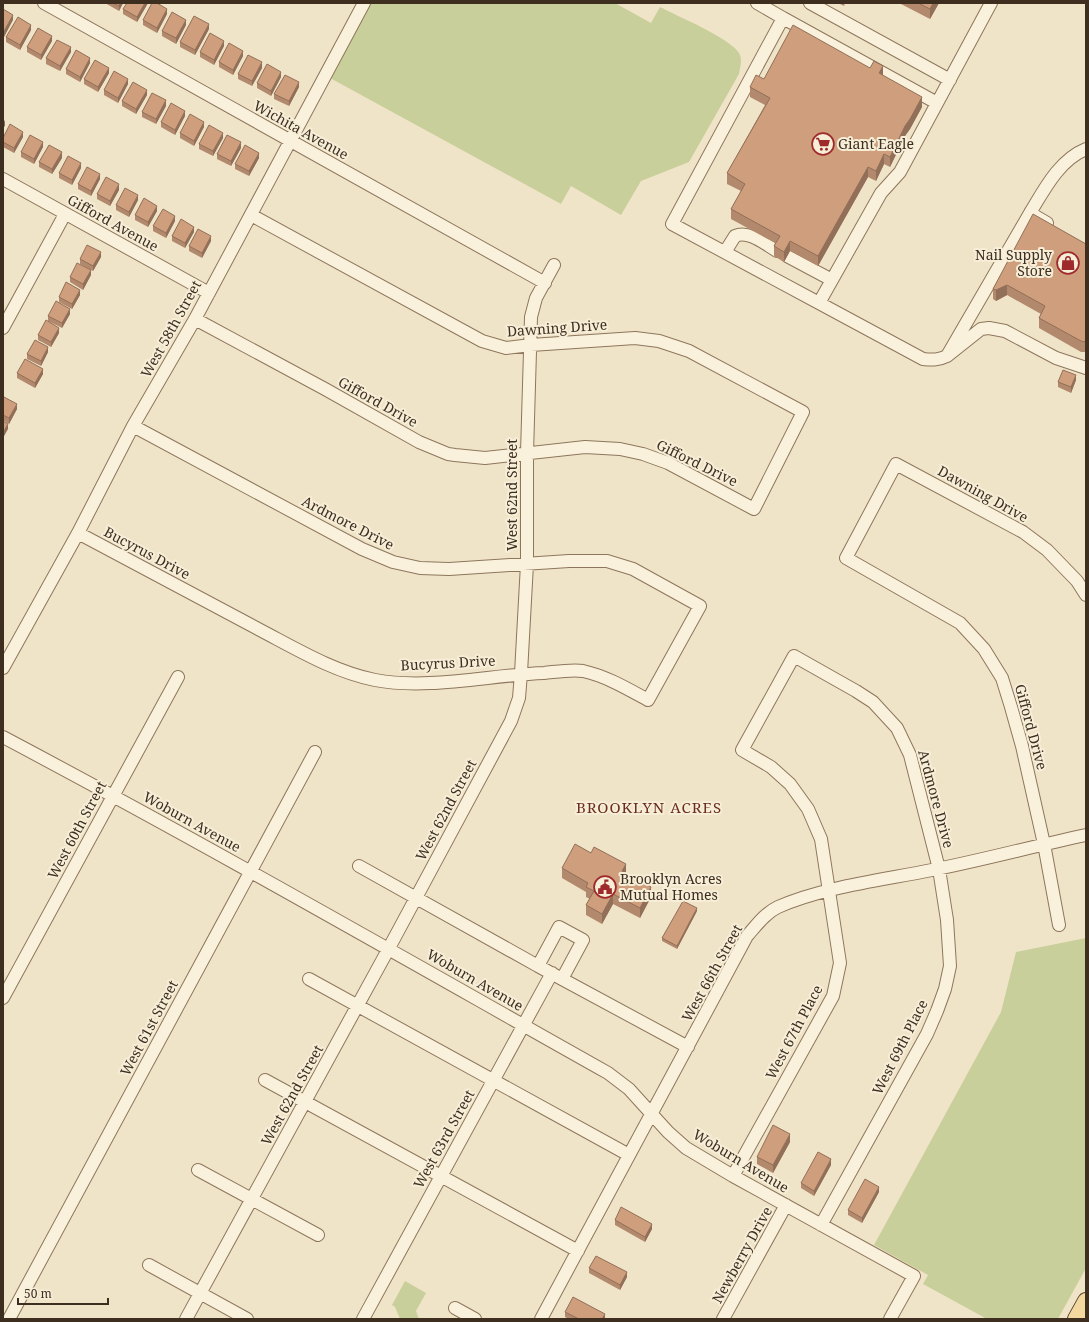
<svg xmlns="http://www.w3.org/2000/svg" width="1089" height="1322" font-family="'Noto Serif',serif">
<style>
.green{fill:#c9cf9b}
.lines{fill:none;stroke-linecap:round;stroke-linejoin:round}
.minor-casing{stroke:#8d765c;stroke-width:14}
.major-casing{stroke:#5b4430;stroke-width:18}
.minor{stroke:#faf1dc;stroke-width:12}
.major{stroke:#f3d9a0;stroke-width:16}
.wall{fill:#b2896c}
.shaded-wall{fill:#916f58}
.building{fill:#cf9f7d;stroke:#916f58}
.labels{text-anchor:middle;stroke-width:4;stroke-linejoin:round;paint-order:stroke}
.street-label{font-size:14px;fill:#3d2e20;stroke:#f7eed8}
.poi-label{font-size:14px;fill:#3d2e20;stroke:#f7eed8;text-anchor:start}
.neighbourhood-label{font-size:15px;letter-spacing:1px;fill:#6b2e1e;stroke:#f7eed8}
</style>
<rect width="100%" height="100%" fill="#f0e4c8"/>
<!-- green -->
<path class="green" d="M371 3H615L651 23 660 7C677 16 730 38 739 53 743 60 740 67 739 74L689 162 641 181 621 215 571 186 561 204 330 78Z
M1086 938V1268L1058 1319H987L923 1284 928 1275 874 1245 1001 1012 1016 952Z
M405 1281 426 1293 416 1311 419 1319H400L395 1307 392 1305Z"/>
<g class="lines">
<!-- minor casing -->
<g class="minor-casing">
<path id="minor" d="M44 3 545 283
M757 3 783 18
M810 3 950 80
M3 179 209 293
M1030 213C1044 190 1059 160 1086 149
M1047 223 1030 213 947 356 981 329 989 328 1005 331 1056 358 1086 368
M725 252 735 236C749 230 765 244 777 251
M787 256 832 280
M819 303 672 224 783 18 937 103
M195 319 325 389 419 442 448 454 455 455 485 458 585 447 620 449 643 454 668 463 754 509 803 412 689 351 659 341 635 338 531 345 506 348 482 341 251 215
M3 328 65 214
M947 356C939 360 933 360 923 359L819 303 881 193 900 172 991 3
M78 533C140 566 201 599 262 631 298 650 335 672 375 680 428 690 490 675 544 673 555 672 572 669 583 671 606 676 628 689 648 700L700 606 633 569 607 561H569L449 569 420 568 393 562 362 549 133 426
M3 668 78 533 133 426 195 319 364 3
M3 737C207 845 407 960 608 1073L629 1089 668 1132 686 1148 733 1176 914 1276 890 1319
M359 866 538 966
M1059 925 1044 844 1022 746 1011 707 1002 678 984 649 960 623 846 558 896 464 1023 532 1047 550 1077 581 1086 595
M559 927 583 940 562 979 538 966Z
M309 979 629 1155
M562 979 688 1047
M3 998 178 677
M265 1080 578 1251
M198 1170 318 1235
M733 1176 833 996 840 963 821 839 808 809 790 784 771 767 742 750 794 656 856 691 873 702 897 728 910 755 939 869 947 920 950 966 945 989 937 1011 927 1034 821 1225
M149 1265 247 1319
M455 1308 475 1319
M9 1319 315 752
M186 1319 389 948 511 721 519 698 521 673 527 564V453L531 317 536 298 554 265
M363 1319 552 973
M541 1319 747 936C756 926 765 913 778 907 823 887 883 880 932 870 983 860 1034 846 1086 835
M723 1319 786 1205"/>
</g>
<!-- major casing -->
<g class="major-casing">
<path id="major" d="M1076 1319 1086 1301"/>
</g>
<!-- minor -->
<use href="#minor" class="minor"/>
<!-- major -->
<use href="#major" class="major"/>
</g>
<!-- wall -->
<path class="wall" d="M105 3H123L119 11Z
M148 3 137 22 123 14V9Z
M838 3H845L844 6Z
M901 3H939L930 19 901 4Z
M167 14 157 33 143 25V20Z
M186 25 176 44 162 36V31Z
M209 29 195 55 180 47V42Z
M31 30 20 50 6 42V37Z
M52 41 41 60 27 52V47Z
M224 46 214 65 200 57V52Z
M71 52 60 71 46 64V58Z
M243 56 233 75 219 67V62Z
M90 63 80 82 66 74V69Z
M262 68 252 86 238 79V74Z
M109 73 98 92 84 84V79Z
M883 75 922 107 910 129 905 136 890 167 884 164 876 181 868 177 818 266 790 251 784 262 774 256V246L775 243 731 219V209L741 191 727 184V173L765 105 750 97V87L764 79Z
M281 77 271 96 257 88V83Z
M128 84 118 103 104 95V90Z
M299 87 289 106 274 99V94Z
M147 95 136 114 122 106V101Z
M166 106 156 124 142 117V112Z
M185 116 175 135 161 127V122Z
M204 127 194 146 180 138V133Z
M23 137 14 153 3 147V138Z
M223 138 213 156 199 149V144Z
M43 147 34 164 21 157V152Z
M241 148 231 166 217 159V154Z
M62 158 52 174 39 167V162Z
M259 158 249 176 235 169V164Z
M81 168 72 185 59 178V173Z
M100 179 91 196 78 189V184Z
M119 190 110 206 97 199V194Z
M138 200 129 217 116 210V205Z
M157 211 148 227 135 220V215Z
M175 221 166 238 153 231V226Z
M194 232 185 248 172 241V236Z
M211 241 202 258 189 251V246Z
M1086 244V352H1081L1039 328V318L1041 314 1007 295 996 301 993 299V289Z
M101 257 93 271 80 264V259Z
M91 275 83 290 70 282V277Z
M80 295 72 309 59 302V297Z
M70 314 62 328 48 321V316Z
M59 333 51 347 38 340V335Z
M48 352 41 366 27 359V354Z
M17 373 43 374 35 388 17 378Z
M1076 380 1071 393 1058 387V382Z
M3 398 17 409 9 424 3 420Z
M562 868 626 873 651 897 640 918 613 904 602 924 586 915V905L590 899 586 897V892L562 878Z
M697 911 677 949 662 941V938Z
M790 1142 773 1173 757 1164V1157Z
M831 1165 814 1196 801 1188V1183Z
M879 1192 862 1223 848 1215V1210Z
M615 1220 652 1229 645 1242 615 1225Z
M589 1268 627 1277 620 1290 589 1273Z
M565 1312 605 1319H569L565 1317Z"/>
<!-- shaded-wall -->
<path class="shaded-wall" d="M120 3H123L119 11V6Z
M145 3H148L137 22V17Z
M933 3H939L930 19V9Z
M167 9V14L157 33V28Z
M13 15V20L3 39V33Z
M186 20V25L176 44V38Z
M209 24V29L195 55V50Z
M31 25V30L20 50V45Z
M52 36V41L41 60V55Z
M224 41V46L214 65V60Z
M71 47V52L60 71V66Z
M243 51V56L233 75V70Z
M90 58V63L80 82V77Z
M262 62V68L252 86V81Z
M883 66V76L879 73Z
M109 68V73L98 92V87Z
M281 72V77L271 96V91Z
M128 79V84L118 103V98Z
M299 82V87L289 106V101Z
M147 90V95L136 114V109Z
M922 97V107L910 129 905 136 890 167V157L905 126Z
M166 100V106L156 124V119Z
M185 111V116L175 135V130Z
M5 120V126L3 128V123Z
M204 122V127L194 146V141Z
M23 132V137L14 153V148Z
M223 133V138L213 156V151Z
M43 142V147L34 164V159Z
M241 142V148L231 166V161Z
M62 152V158L52 174V169Z
M259 153V158L249 176V171Z
M884 154V164L876 181V171Z
M81 163V168L72 185V180Z
M868 167V177L818 266V256Z
M100 174V179L91 196V191Z
M119 184V190L110 206V201Z
M138 195V200L129 217V212Z
M157 206V211L148 227V222Z
M175 216V221L166 238V233Z
M194 227V232L185 248V243Z
M211 236V241L202 258V253Z
M790 241V251L784 262V252Z
M101 252V257L93 271V266Z
M91 270V275L83 290V284Z
M1007 285V295L996 301V290Z
M80 290V295L72 309V304Z
M70 309V314L62 328V323Z
M59 328V333L51 347V342Z
M48 347V352L41 366V361Z
M43 369V374L35 388V383Z
M1076 375V380L1071 393V387Z
M17 404V409L9 424V418Z
M8 424V429L3 438V433Z
M626 864V874L622 871Z
M651 887V897L640 918V908Z
M613 894V904L602 924V914Z
M697 908V911L677 949V946Z
M790 1134V1142L773 1173V1165Z
M831 1159V1165L814 1196V1191Z
M879 1187V1192L862 1223V1218Z
M652 1224V1229L645 1242V1237Z
M627 1272V1277L620 1290V1285Z
M605 1314V1319H602Z"/>
<!-- building -->
<path class="building" d="M113 3H120L119 6Z
M127 3H145L137 17 123 9Z
M152 3H157L167 9 157 28 143 20Z
M918 3H933L930 9Z
M3 9 13 15 3 33Z
M172 12 186 20 176 38 162 31Z
M194 16 209 24 195 50 180 42Z
M18 17 31 25 20 45 6 37Z
M793 25 870 68 874 61 883 66 879 73 922 97 910 119 905 126 890 157 884 154 876 171 868 167 818 256 790 241 784 252 774 246 780 236 731 209 745 184 727 173 770 98 750 87 756 75 764 79Z
M38 28 52 36 41 55 27 47Z
M210 33 224 41 214 60 200 52Z
M57 40 71 47 60 66 46 58Z
M229 43 243 51 233 70 219 62Z
M76 50 90 58 80 77 66 69Z
M248 55 262 62 252 81 238 74Z
M95 60 109 68 98 87 84 79Z
M267 64 281 72 271 91 257 83Z
M114 71 128 79 118 98 104 90Z
M285 75 299 82 289 101 274 94Z
M133 82 147 90 136 109 122 101Z
M152 93 166 100 156 119 142 112Z
M171 103 185 111 175 130 161 122Z
M190 114 204 122 194 141 180 133Z
M10 124 23 132 14 148 3 142V138Z
M209 125 223 133 213 151 199 144Z
M30 135 43 142 34 159 21 152Z
M227 135 241 142 231 161 217 154Z
M49 145 62 152 52 169 39 162Z
M245 145 259 153 249 171 235 164Z
M68 156 81 163 72 180 59 173Z
M87 167 100 174 91 191 78 184Z
M106 177 119 184 110 201 97 194Z
M125 188 138 195 129 212 116 205Z
M144 198 157 206 148 222 135 215Z
M163 209 175 216 166 233 153 226Z
M1033 214 1086 244V342L1081 341 1039 318 1045 306 1007 285 996 290 993 289Z
M181 219 194 227 185 243 172 236Z
M198 229 211 236 202 253 189 246Z
M87 245 101 252 93 266 80 259Z
M77 263 91 270 83 284 70 277Z
M66 282 80 290 72 304 59 297Z
M56 301 70 309 62 323 48 316Z
M46 320 59 328 51 342 38 335Z
M35 340 48 347 41 361 27 354Z
M25 359 43 369 35 383 17 373Z
M1063 370 1076 375 1071 387 1058 382Z
M4 397 17 404 9 418 3 415V398Z
M3 421 8 424 3 433Z
M575 844 591 853 594 847 626 864 622 871 651 887 640 908 613 894 602 914 586 905 594 891 586 887 588 883 562 868Z
M683 901 697 908 677 946 662 938Z
M773 1125 790 1134 773 1165 757 1157Z
M818 1152 831 1159 814 1191 801 1183Z
M865 1179 879 1187 862 1218 848 1210Z
M621 1207 652 1224 645 1237 615 1220Z
M596 1256 627 1272 620 1285 589 1268Z
M573 1297 605 1314 602 1319H579L565 1312Z"/>
<!-- icons -->
<defs>
<g id="supermarket-ring" transform="scale(1.15)"><circle r="9.5" fill="#f7eed8" stroke="#9e2a2b" stroke-width="1.5"/><path d="M-6-5.5h2.5l.6 2H6L4.5 2H-2.5L-4.4-4H-6ZM-1.5 3.2a1.3 1.3 0 1 0 .1 0ZM3 3.2a1.3 1.3 0 1 0 .1 0Z" fill="#9e2a2b"/></g>
<g id="shop-ring" transform="scale(1.15)"><circle r="9.5" fill="#f7eed8" stroke="#9e2a2b" stroke-width="1.5"/><path d="M-5-2.5h2.3a2.7 3.5 0 0 1 5.4 0H5L5.5 6h-11ZM-1.5-2.5h3a1.5 2.3 0 0 0-3 0Z" fill="#9e2a2b"/></g>
<g id="civic-ring" transform="scale(1.15)"><circle r="9.5" fill="#f7eed8" stroke="#9e2a2b" stroke-width="1.5"/><path d="M-.6-6.5H3V-4.5H.6V-3L4-1V1h2V6H-6V1h2V-1L-.6-3ZM-1.2 2.5V6h2.4V2.5Z" fill="#9e2a2b"/></g>
</defs>
<g fill-rule="evenodd">
<use href="#supermarket-ring" x="823" y="144"/>
<use href="#shop-ring" x="1068" y="263"/>
<use href="#civic-ring" x="605" y="887"/>
</g>
<g class="labels">
<!-- street labels -->
<g class="street-label">
<text transform="translate(301 130) rotate(29)" y="5">Wichita Avenue</text>
<text transform="translate(113 223) rotate(29)" y="5">Gifford Avenue</text>
<text transform="translate(557 328) rotate(-4)" y="5">Dawning Drive</text>
<text transform="translate(171 329) rotate(-61)" y="5">West 58th Street</text>
<text transform="translate(378 402) rotate(29)" y="5">Gifford Drive</text>
<text transform="translate(697 463) rotate(26)" y="5">Gifford Drive</text>
<text transform="translate(983 494) rotate(29)" y="5">Dawning Drive</text>
<text transform="translate(512 495) rotate(-90)" y="5">West 62nd Street</text>
<text transform="translate(348 523) rotate(27)" y="5">Ardmore Drive</text>
<text transform="translate(147 553) rotate(28)" y="5">Bucyrus Drive</text>
<text transform="translate(448 663) rotate(-3)" y="5">Bucyrus Drive</text>
<text transform="translate(1031 727) rotate(75)" y="5">Gifford Drive</text>
<text transform="translate(936 799) rotate(75)" y="5">Ardmore Drive</text>
<text transform="translate(446 810) rotate(-62)" y="5">West 62nd Street</text>
<text transform="translate(192 822) rotate(29)" y="5">Woburn Avenue</text>
<text transform="translate(77 830) rotate(-62)" y="5">West 60th Street</text>
<text transform="translate(712 973) rotate(-61)" y="5">West 66th Street</text>
<text transform="translate(475 980) rotate(30)" y="5">Woburn Avenue</text>
<text transform="translate(149 1028) rotate(-62)" y="5">West 61st Street</text>
<text transform="translate(794 1032) rotate(-62)" y="5">West 67th Place</text>
<text transform="translate(900 1047) rotate(-63)" y="5">West 69th Place</text>
<text transform="translate(292 1095) rotate(-61)" y="5">West 62nd Street</text>
<text transform="translate(444 1139) rotate(-61)" y="5">West 63rd Street</text>
<text transform="translate(741 1161) rotate(31)" y="5">Woburn Avenue</text>
<text transform="translate(742 1255) rotate(-61)" y="5">Newberry Drive</text>
</g>
<!-- poi labels -->
<g class="poi-label">
<text x="838" y="149">Giant Eagle</text>
<text x="1052" y="260" text-anchor="end">Nail Supply<tspan x="1052" dy="16">Store</tspan></text>
<text x="620" y="884">Brooklyn Acres<tspan x="620" dy="16">Mutual Homes</tspan></text>
</g>
<!-- neighbourhood labels -->
<g class="neighbourhood-label">
<text x="649" y="813">BROOKLYN ACRES</text>
</g>
</g>
<!-- border -->
<rect width="1089" height="1322" fill="none" stroke="#3d2e20" stroke-width="8"/>
<!-- scale -->
<path d="M18 1298v6h90v-6" fill="none" stroke="#3d2e20" stroke-width="2"/>
<text x="24" y="1298" font-size="12" fill="#3d2e20" stroke="#f7eed8" stroke-width="3" paint-order="stroke">50 m</text>
</svg>
